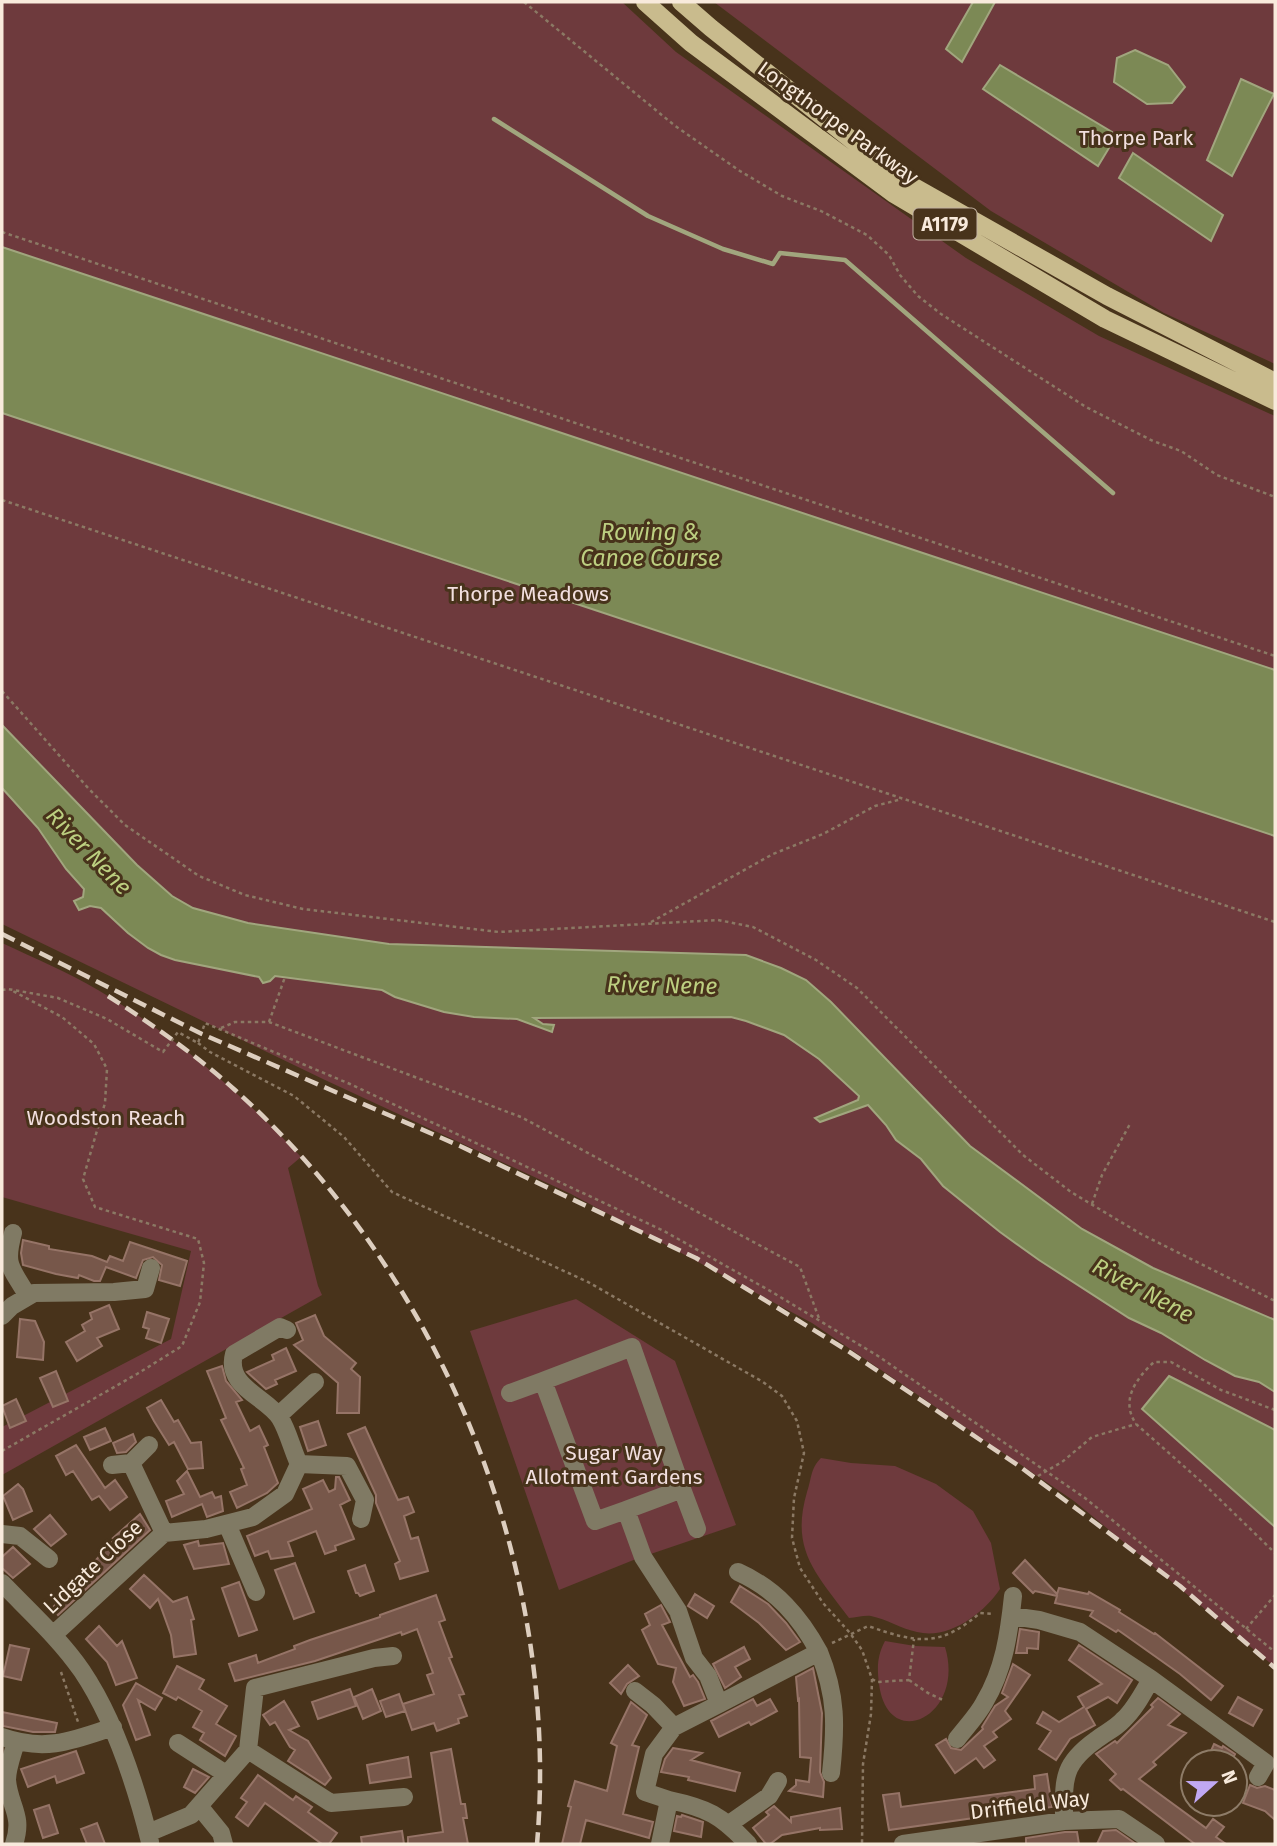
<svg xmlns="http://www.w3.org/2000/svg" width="1277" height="1846" font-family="'Fira Sans',sans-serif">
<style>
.green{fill:#6e3a3d}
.water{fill:#7c8955;stroke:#a1a67e;stroke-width:2}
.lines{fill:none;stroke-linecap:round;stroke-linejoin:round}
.stream{stroke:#a1a67e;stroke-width:4.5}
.building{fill:#77574a;stroke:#967467;stroke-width:2}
.path{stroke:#8b7964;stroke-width:2.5;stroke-dasharray:3.5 3.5;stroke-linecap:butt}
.minor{stroke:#807a64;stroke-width:18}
.major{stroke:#c9bb8d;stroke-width:18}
.rail{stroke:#ddcebf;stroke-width:4.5;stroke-dasharray:14 7;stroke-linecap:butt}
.labels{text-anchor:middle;stroke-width:6;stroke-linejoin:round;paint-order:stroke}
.shield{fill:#48331b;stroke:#c3b3a2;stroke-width:2}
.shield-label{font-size:19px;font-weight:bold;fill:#f8eadc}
.street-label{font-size:21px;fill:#f8eadc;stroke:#48331b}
.park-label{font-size:21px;fill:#f2dfdf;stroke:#48331b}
.water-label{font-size:23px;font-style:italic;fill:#bccf80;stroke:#48331b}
</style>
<rect width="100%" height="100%" fill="#48331b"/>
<!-- green -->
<path class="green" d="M2 2H622L676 52 966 258 1099 336 1275 416V1667L1074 1501 812 1323 571 1194 325 1080 2 924Z
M714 2H1275V364L1164 313 991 211Z
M2 943C34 958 68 972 98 990 175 1036 240 1092 301 1157L288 1168 318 1286 322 1295 2 1475V1427L171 1339 191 1251 2 1197Z
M576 1299 675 1361 736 1525 636 1559 559 1590 470 1331Z
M821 1458 851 1463 895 1466 936 1484 973 1511 991 1543 1000 1589C984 1613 949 1640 917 1632 902 1629 886 1619 871 1616 864 1615 856 1618 849 1618 816 1573 790 1550 807 1492 812 1478 810 1469 821 1458Z
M885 1641 915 1646 945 1647C966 1716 888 1754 879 1684 877 1668 877 1656 885 1641Z"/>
<!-- water -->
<path class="water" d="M973 2H995L962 62 946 49Z
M1135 50 1168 65 1185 87 1172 103 1147 104 1114 82 1117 58Z
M1000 65 1112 132 1109 148 1098 166 983 89Z
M1241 79 1274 94 1232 176 1207 160Z
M1133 153 1223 215 1211 241 1119 178Z
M2 247 1275 670V836L2 413Z
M2 725 137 865 172 896 193 908 248 923 389 944 746 955 781 968 806 980 831 1002 970 1146 1082 1229 1153 1268 1275 1320V1392L1259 1382 1235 1376 1205 1360 1161 1333 1129 1318 1039 1260 1000 1232 943 1186 921 1159 896 1140 886 1125 868 1105 820 1122 815 1118 858 1100 859 1096 819 1059 784 1035 746 1021 731 1017 534 1018 543 1024 554 1025 552 1032 517 1019 474 1017 444 1012 395 997 382 990 275 976 270 981 263 983 259 977 175 960 161 955 148 948 128 933 101 908 90 906 79 910 74 901 83 897 84 889 66 869 38 828 2 788Z
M1169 1376 1275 1430V1527L1142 1409Z"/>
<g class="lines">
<!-- stream -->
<path class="stream" d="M494 119 648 216 723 249 773 264 780 253 845 260 1113 493"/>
</g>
<!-- building -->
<path class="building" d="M23 1240 49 1246V1249L92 1256 107 1262 110 1256 123 1261 130 1242 187 1261 180 1286 159 1280 162 1265 153 1257 143 1260 136 1278 106 1267 100 1281H94L79 1275 78 1278 56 1274 23 1265 21 1253Z
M109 1305 119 1329 97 1338 102 1346 77 1361 66 1342 85 1331 82 1325 92 1319 90 1313Z
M147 1312 169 1319 161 1343 146 1338 149 1329 143 1327Z
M315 1315 324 1336 356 1363 351 1369 360 1377 359 1413H337L338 1383 294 1345 303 1340 296 1323Z
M20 1319 35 1321 44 1342 43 1360 17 1357Z
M286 1348 296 1371 275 1380 277 1384 266 1389 247 1372 274 1360 272 1355Z
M222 1366 226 1381 242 1400 236 1402 250 1431 259 1426 268 1445 264 1447 278 1483 267 1493 237 1508 230 1492 247 1485 241 1469 244 1468 221 1420 226 1418 207 1371Z
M56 1371 68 1401 53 1407 40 1378Z
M16 1399 26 1421 10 1428 2 1406Z
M161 1400 174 1422 178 1420 191 1443 201 1442 203 1468 188 1469 174 1442 169 1445 154 1421 147 1408Z
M318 1421 326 1445 308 1451 300 1427Z
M365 1427 398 1500 408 1497 414 1512 404 1516 411 1539 418 1537 428 1571 400 1579 395 1564 400 1561 376 1503V1495L348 1434Z
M105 1428 111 1441 90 1450 84 1437Z
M133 1434 136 1442 126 1452 117 1453 113 1443Z
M76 1445 105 1488 115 1480 127 1497 110 1510 99 1496 92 1500 73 1471 66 1475 56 1456Z
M187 1471 200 1497 212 1492 215 1498 221 1496 223 1511 207 1517 202 1504 172 1517 166 1501 184 1494 177 1481Z
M336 1477H339L350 1500 340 1505 354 1539 335 1546 336 1550 325 1554 316 1531 288 1542 293 1556 271 1559 268 1551 255 1556 247 1536 312 1509 303 1489 323 1480 329 1492 335 1489Z
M18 1484 23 1489 32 1511 13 1520 3 1496Z
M140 1514 150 1530 58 1615 52 1608 98 1562 96 1560 115 1539 113 1538Z
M50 1515 66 1534 51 1546 34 1529Z
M198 1541 199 1546 223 1543 229 1564 194 1569 184 1545Z
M13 1547 30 1564 13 1578 2 1568V1557Z
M1025 1560 1057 1594 1059 1588 1088 1594 1089 1592 1120 1610 1119 1612 1154 1634 1155 1633 1223 1686 1211 1700 1180 1674 1118 1630 1116 1632 1090 1616 1093 1611 1055 1603 1057 1596 1035 1591 1033 1593 1013 1573Z
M295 1563 314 1612 294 1619 275 1570Z
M365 1565 374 1591 360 1596 358 1593H356L348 1571Z
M144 1575 173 1602 187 1597 194 1619 191 1620 196 1654 174 1657 171 1635 158 1599 150 1608 130 1589Z
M239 1582 257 1630 239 1636 222 1588Z
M740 1586 768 1604 786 1623 800 1642 786 1650 759 1623 731 1602Z
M695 1594 714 1606 707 1618 688 1606Z
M436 1595 445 1620 439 1622 452 1657 449 1658 464 1694 459 1695 467 1716 458 1719 459 1723 437 1731 434 1723 412 1730 403 1704 434 1694 427 1675 433 1673 417 1629 402 1635 401 1632 315 1661 235 1681 229 1664 256 1655 258 1663 295 1649 294 1646 310 1640 380 1617V1615Z
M661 1605 670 1622 662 1625 690 1677 693 1675 698 1682 705 1699 684 1706 673 1682 676 1668 658 1664 642 1630 650 1625 645 1614Z
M99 1626 117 1646 122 1641 137 1678 116 1685 107 1662 86 1639Z
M1020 1629 1039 1632 1038 1649 1027 1648V1653H1016Z
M10 1645 29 1649 21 1680 3 1676Z
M1079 1645 1132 1680 1117 1703 1108 1697 1086 1709 1095 1725 1070 1739 1056 1760 1039 1749 1051 1731 1037 1723 1043 1712 1059 1722 1084 1707 1078 1697 1102 1684 1069 1660Z
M744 1647 750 1659 735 1667 741 1677 725 1688 713 1664Z
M1013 1664 1030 1675 1005 1711 1011 1719 993 1732 997 1737 984 1746 995 1760 984 1768 976 1758 955 1773 936 1745 946 1739 951 1748 961 1750 983 1729 982 1727 995 1706 1008 1697 1002 1693Z
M628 1665 639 1676 627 1684 621 1694 610 1683Z
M177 1666 204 1680 199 1689 227 1706 216 1724 236 1736 225 1756 200 1740 204 1733 193 1727 202 1711 178 1697 176 1700 163 1693Z
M813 1668 822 1713 820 1772 824 1782 823 1797 789 1791 796 1785V1780L809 1782 811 1758 800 1757 799 1699 798 1700 796 1677Z
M136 1683 162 1698 155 1710 138 1700 150 1735 136 1740 123 1705Z
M350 1689 356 1706 318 1719 312 1702Z
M372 1689 381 1711 363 1719 354 1697Z
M399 1694 405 1711 386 1717 380 1701Z
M1238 1697 1262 1710 1253 1726 1229 1713Z
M1158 1698 1180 1714 1168 1725 1186 1733 1153 1762 1156 1765 1139 1779 1206 1828 1213 1819 1224 1827 1216 1837 1226 1844H1195L1123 1789 1121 1790 1110 1780 1116 1774 1096 1754 1115 1741 1117 1743 1153 1707 1151 1705Z
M753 1699 757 1706 770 1699 777 1711 751 1725 749 1722 719 1737 711 1721Z
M284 1701 299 1726 289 1730 308 1741 331 1778 325 1785 288 1761 295 1750 290 1747 275 1722 270 1725 263 1715Z
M631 1702 647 1715 632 1745 639 1747 623 1814 653 1822 649 1838 586 1820 580 1844H562L571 1807 568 1806 575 1781 607 1791 617 1746 611 1743Z
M2 1712 57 1723 55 1732H33L3 1726Z
M1214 1744 1222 1748 1223 1746 1235 1754 1231 1762H1206Z
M673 1748 702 1753 691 1760 740 1773 735 1791 688 1780 689 1777 661 1772 665 1759Z
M451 1749 461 1804H465L467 1818H463L468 1844H408V1837L443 1832 431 1753Z
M76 1751 84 1773 57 1783 55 1776 28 1787 21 1769Z
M408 1757 411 1777 370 1783 367 1765Z
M193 1769 209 1777 195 1793 184 1787Z
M1047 1774 1052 1807 889 1830 883 1795 899 1793 901 1807 1035 1789 1034 1776Z
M258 1775 293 1800 296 1796 312 1807 308 1812 337 1833 329 1844H322L265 1803 248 1826 236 1817 247 1802 241 1798Z
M1250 1785 1257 1788 1265 1786 1275 1790V1820L1265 1811 1243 1803Z
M49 1805 58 1833 43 1838 34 1810Z
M774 1806 791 1822V1817L840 1808 842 1829 820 1830V1828L782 1835 770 1844H766L753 1828 769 1815 766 1812Z
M682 1815 703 1822 701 1837 674 1831 677 1816 681 1817Z
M97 1823 105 1844H87L81 1829Z
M1116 1830 1136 1844H1097L1103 1831Z
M402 1831 404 1844H362L361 1837Z
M1065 1832H1077L1079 1844H1026V1838Z"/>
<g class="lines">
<!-- path -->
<path class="path" d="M524 2 674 125 740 171 782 196 821 211 867 235 889 255 900 275 918 296 941 314 1086 407 1153 441 1181 451 1217 475 1275 497
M2 232 1275 656
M2 500 1275 922
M2 691 89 789 125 825 199 876 245 895 303 909 499 932 718 920 753 927 816 960 857 988 1023 1155 1071 1192 1141 1234 1275 1301
M651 922 773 854 823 834 875 806 902 799
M2 990 8 989 58 998 107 1019 163 1052 178 1032 198 1043 205 1023 350 1084 664 1231 772 1292 878 1356 1085 1498 1275 1652
M269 1022 285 977
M221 1028 235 1022H269L521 1117 800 1267 820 1321
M198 1043 210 1052 294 1096 344 1137 392 1192 588 1282 763 1382 782 1396 797 1421 804 1453 794 1498 792 1538 800 1568 823 1603 850 1633 862 1650 872 1679 871 1714 863 1764 862 1844
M1092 1204 1102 1175 1130 1124
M1275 1410 1221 1390 1171 1362H1154C1136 1379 1120 1400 1136 1424L1204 1484 1275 1553
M2 1451 137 1374 182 1346 200 1302 204 1263 198 1239 95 1207 83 1179 105 1103 107 1069 94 1044 62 1017 11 990
M1038 1476 1062 1462 1092 1437 1136 1424
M1246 1629 1275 1595
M832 1643 868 1626C917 1643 939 1648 980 1613L994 1614
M61 1672 78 1722
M872 1679 877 1682 909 1680 914 1639
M909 1680 928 1693 943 1700"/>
<!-- minor -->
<path class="minor" d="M13 1233C4 1266 11 1267 27 1295
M2 1316 12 1306 34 1293 114 1292 145 1289 151 1268
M287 1330 280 1327 234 1354C225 1387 267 1397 280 1418 288 1431 292 1449 299 1464L347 1466 365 1500 361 1519
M543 1381 632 1347 682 1489 626 1510
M510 1393 543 1381 595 1521 626 1510 643 1557 678 1611 694 1658 708 1676 719 1704 674 1727 654 1754 645 1792 669 1800
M279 1415 315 1382
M149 1445 131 1463 164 1533
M112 1465 131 1463
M682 1489 697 1529
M227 1524 256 1592
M2 1534 20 1536 49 1559
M738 1572C776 1589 800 1617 819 1652
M2 1583C29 1611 60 1639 82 1671 115 1720 136 1786 150 1842
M1011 1616 1039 1620 1080 1632 1151 1679 1266 1763 1258 1777
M53 1635 164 1533 206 1529 253 1517 285 1494 299 1464
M635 1691 653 1705 674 1727
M719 1704 819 1652C837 1696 836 1727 831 1773
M2 1737C45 1752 72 1741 113 1727
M957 1739C966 1727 977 1716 984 1703 1004 1670 1009 1634 1013 1596
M178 1743 226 1774
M248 1750 331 1803 404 1797
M199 1806 221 1833 224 1844
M1064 1821C1064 1780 1061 1765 1096 1740 1105 1733 1116 1728 1123 1720 1135 1709 1143 1693 1151 1679
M729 1824 769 1796 778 1781
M148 1833 191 1815 248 1750 255 1688 374 1658 393 1656
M14 1844C24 1815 9 1806 7 1780 7 1768 13 1753 16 1742
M660 1844 669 1800C707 1808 721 1815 748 1844
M903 1844 1064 1821 1119 1819 1156 1844"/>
<!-- major -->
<path class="major" d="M645 2 691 43 894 194 1105 319 1275 401
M681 2 711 28 902 180 1107 296 1275 382"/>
<!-- rail -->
<path class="rail" d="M2 934 202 1034 460 1146 696 1258 848 1351 1019 1466 1180 1586 1275 1668
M108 996C153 1025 196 1055 235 1090 442 1275 561 1568 537 1844"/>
</g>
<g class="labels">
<!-- shield labels -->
<rect class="shield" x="913.5" y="208.5" width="63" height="31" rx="5"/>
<g class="shield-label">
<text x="945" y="231">A1179</text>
</g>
<!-- street labels -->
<g class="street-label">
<text transform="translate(838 123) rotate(36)" y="7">Longthorpe Parkway</text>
<text transform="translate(93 1567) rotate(-43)" y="7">Lidgate Close</text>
<text transform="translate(1030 1805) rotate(-7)" y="7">Driffield Way</text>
</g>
<!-- park labels -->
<g class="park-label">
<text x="1136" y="145">Thorpe Park</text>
<text x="528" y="601">Thorpe Meadows</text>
<text x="106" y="1125">Woodston Reach</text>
<text x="614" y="1460">Sugar Way<tspan x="614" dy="24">Allotment Gardens</tspan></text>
</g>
<!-- water labels -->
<g class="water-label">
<text x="650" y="540">Rowing &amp;<tspan x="650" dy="26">Canoe Course</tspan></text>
<text transform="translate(89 851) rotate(46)" y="8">River Nene</text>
<text transform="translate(662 985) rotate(1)" y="8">River Nene</text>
<text transform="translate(1143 1290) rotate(28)" y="8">River Nene</text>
</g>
</g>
<!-- border -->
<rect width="1277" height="1846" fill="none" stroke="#f8eadc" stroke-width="7"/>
<!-- north arrow -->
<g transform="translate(1214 1783) rotate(69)"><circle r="33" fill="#48331b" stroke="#8e7c68" stroke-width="2"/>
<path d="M0-5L12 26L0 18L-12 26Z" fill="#c1a8f3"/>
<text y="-10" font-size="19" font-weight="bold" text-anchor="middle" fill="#f8eadc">N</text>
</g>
</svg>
